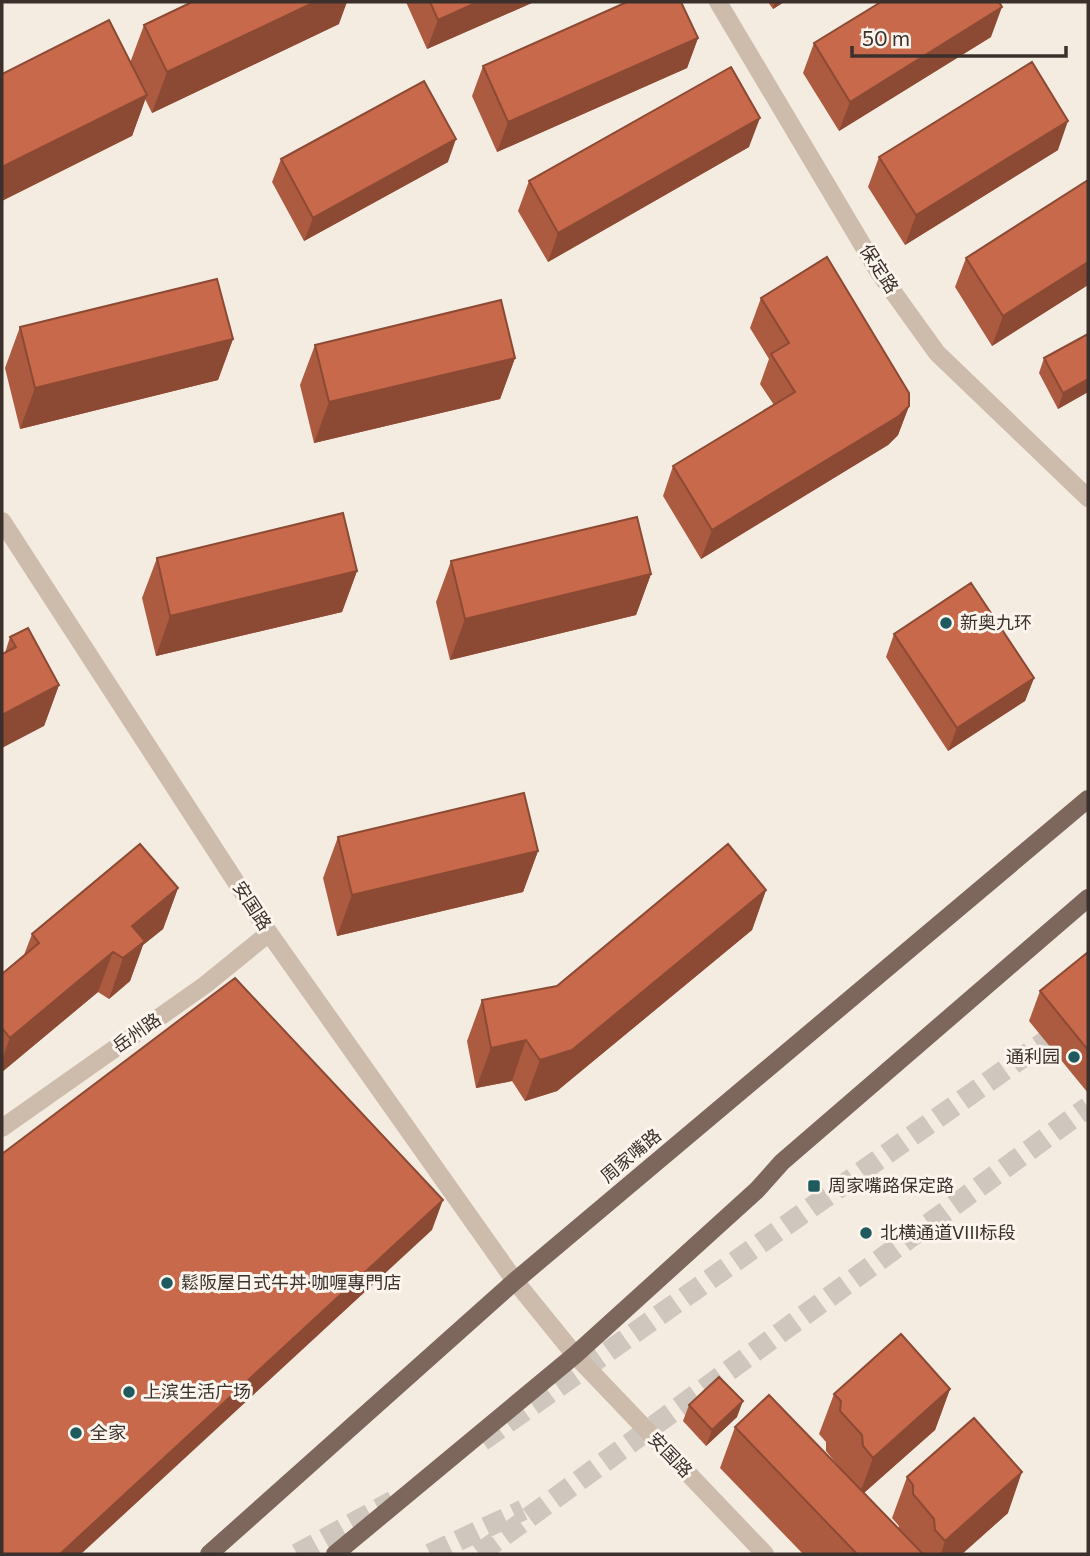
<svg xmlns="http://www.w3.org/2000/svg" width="1090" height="1556" font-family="Commissioner,'Noto Sans SC',sans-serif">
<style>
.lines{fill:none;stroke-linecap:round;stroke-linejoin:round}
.highway-tunnel{stroke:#cfc6bd;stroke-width:21;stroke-dasharray:21 10;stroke-linecap:butt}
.street{stroke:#cdbbac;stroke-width:18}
.primary{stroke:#7d675c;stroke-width:18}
.wall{fill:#ac5a40}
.shaded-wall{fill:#8c4a34}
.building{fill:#c8694b;stroke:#8c4a34;stroke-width:2}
.poi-dot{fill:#1f5a5e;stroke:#fbf5ee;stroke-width:2.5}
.labels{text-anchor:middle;stroke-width:6;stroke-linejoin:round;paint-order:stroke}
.street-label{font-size:18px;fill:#3b302b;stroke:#fbf5ee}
.poi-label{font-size:18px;fill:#3b302b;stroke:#fbf5ee;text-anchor:start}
</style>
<rect width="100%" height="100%" fill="#f4ebe1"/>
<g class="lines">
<!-- highway-tunnel -->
<path class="highway-tunnel" d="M482 1441 1088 1011
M297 1554 393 1501
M430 1554 523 1510
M479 1554 1088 1107"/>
<!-- street -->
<path class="street" d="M718 2 878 271 937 353 1088 498
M2 521 269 933 515 1281 575 1355 765 1554
M2 1128 205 985 269 933"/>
<!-- primary -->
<path class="primary" d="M209 1554 515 1281 1088 799
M335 1554 575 1355 757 1190 782 1162 1088 898"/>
</g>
<!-- wall -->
<path class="wall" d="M406 2H534L427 49Z
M768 2H784L773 9Z
M339 24 152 113 145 99 132 136 130 63 144 25Z
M991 37 839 131 803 73 814 43Z
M698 38 687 68 497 152 472 96 483 66Z
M749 147 548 262 518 211 529 181Z
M1058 150 905 245 868 187 879 157Z
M281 159 448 162 304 241 272 182Z
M1088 180V285L992 346 955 287 966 258Z
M761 298 909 406 898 435 888 445 701 559 663 496 673 466 774 405 760 384 769 359 750 328Z
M20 327 233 339 218 380 20 429 5 368Z
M1088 334V392L1058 409 1039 373 1044 358Z
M315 345 515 358 500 399 314 443 300 385Z
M157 558 357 571 342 612 156 656 142 598Z
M451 561 651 574 636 615 450 660 436 602Z
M894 634 1034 678 1025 701 948 751 886 657Z
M10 637 59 685 44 726 5 653Z
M338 837 538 851 523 892 337 936 323 878Z
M178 888 163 929 143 945 130 981 109 999 98 992 2 1072V974L24 955 32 934Z
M766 890 752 930 557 1091 525 1101 512 1081 476 1088 467 1041 482 1000 557 986Z
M1088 952V1093L1029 1021 1040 991Z
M950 1389 935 1430 864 1493 898 1529 899 1526 892 1518 907 1477 1008 1513 962 1554H803L720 1468 735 1427 845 1474 826 1451V1442L819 1434 834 1394Z
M689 1405 737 1417 706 1446 683 1421Z"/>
<!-- shaded-wall -->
<path class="shaded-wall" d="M315 2H347L339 24 152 113 167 72Z
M478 2H534L427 49 438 20Z
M775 2H784L773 9Z
M1002 7 991 37 839 131 850 102Z
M698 38 687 68 497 152 508 122Z
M147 95 132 136 2 201V167Z
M760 118 749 147 548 262 558 233Z
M1068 121 1058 150 905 245 916 215Z
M456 139 448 162 304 241 313 218Z
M1088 262V285L992 346 1003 316Z
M233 339 218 380 20 429 35 388Z
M515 358 500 399 314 443 329 402Z
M1088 379V392L1058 409 1063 393Z
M909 406 898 435 888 445 701 559 712 530Z
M357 571 342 612 156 656 170 616Z
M651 574 636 615 450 660 465 619Z
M1034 678 1025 701 948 751 957 728Z
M59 685 44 726 2 748V715Z
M538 851 523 892 337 936 352 895Z
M178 888 163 929 143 945 130 981 109 999 123 958 132 926Z
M766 890 752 930 557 1091 525 1101 540 1060Z
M113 952 98 992 2 1072V1059L10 1038Z
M526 1040 512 1081 476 1088 491 1048Z
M443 1200 432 1230 81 1554H60Z
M950 1389 935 1430 858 1498 873 1458Z
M743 1401 737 1417 706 1446 712 1430Z
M1022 1472 1008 1513 962 1554H941L945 1541Z"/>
<!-- building -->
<path class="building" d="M192 2H315L167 72 144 25Z
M430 2H478L438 20Z
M627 2H681L698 38 508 122 483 66Z
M881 2H999L1002 7 850 102 814 43Z
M109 20 147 95 2 167V74Z
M1032 62 1068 121 916 215 879 157Z
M731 67 760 118 558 233 529 181Z
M424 81 456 139 313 218 281 159Z
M1088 180V262L1003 316 966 258Z
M827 257 909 393V406L899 416 712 530 673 466 795 392 771 354 789 343 761 298Z
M217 279 233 339 35 388 20 327Z
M501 300 515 358 329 402 315 345Z
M1088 334V379L1063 393 1044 358Z
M343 513 357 571 170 616 157 558Z
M637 517 651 574 465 619 451 561Z
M971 583 1034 678 957 728 894 634Z
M28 628 59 685 2 715V654L16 647 10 637Z
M524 793 538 851 352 895 338 837Z
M140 844 178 888 132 926 145 941 123 958 113 952 10 1038 2 1028V974L39 943 32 934Z
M728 844 766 890 572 1050 540 1060 526 1040 491 1048 482 1000 557 986Z
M1088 952V1050L1040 991Z
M235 978 443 1200 60 1554H2V1154Z
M901 1334 950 1389 873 1458 863 1446 862 1435 840 1411 841 1401 834 1394Z
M719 1377 743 1401 712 1430 689 1405Z
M769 1395 923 1554H857L735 1427Z
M974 1418 1022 1472 945 1541 935 1530 934 1519 913 1494V1485L907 1477Z"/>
<!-- markers -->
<g class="poi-dot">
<circle cx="946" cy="623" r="7"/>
<circle cx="1074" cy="1057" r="7"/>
<rect x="807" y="1179" width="14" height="14" rx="3.5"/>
<circle cx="866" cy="1233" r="7"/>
<circle cx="167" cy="1283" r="7"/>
<circle cx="129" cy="1392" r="7"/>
<circle cx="76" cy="1433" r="7"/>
</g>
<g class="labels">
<!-- street labels -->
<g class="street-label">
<text transform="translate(879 269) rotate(57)" y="6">保定路</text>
<text transform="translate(252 906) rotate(57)" y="6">安国路</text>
<text transform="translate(137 1033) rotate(-35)" y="6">岳州路</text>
<text transform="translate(631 1156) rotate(-40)" y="6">周家嘴路</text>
<text transform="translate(670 1455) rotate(46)" y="6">安国路</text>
</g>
<!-- poi labels -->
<g class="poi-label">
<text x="960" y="629">新奥九环</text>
<text x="1060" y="1063" text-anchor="end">通利园</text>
<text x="828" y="1192">周家嘴路保定路</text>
<text x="880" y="1239">北横通道VIII标段</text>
<text x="181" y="1289">鬆阪屋日式牛丼·咖喱專門店</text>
<text x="143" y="1398">上滨生活广场</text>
<text x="90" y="1439">全家</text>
</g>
</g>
<!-- border -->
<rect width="1090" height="1556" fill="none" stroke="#3b302b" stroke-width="7"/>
<!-- scale -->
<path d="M852 46v10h214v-10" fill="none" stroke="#3b302b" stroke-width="3.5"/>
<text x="862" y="46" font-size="21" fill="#3b302b" stroke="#fbf5ee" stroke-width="5" paint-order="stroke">50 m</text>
</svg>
